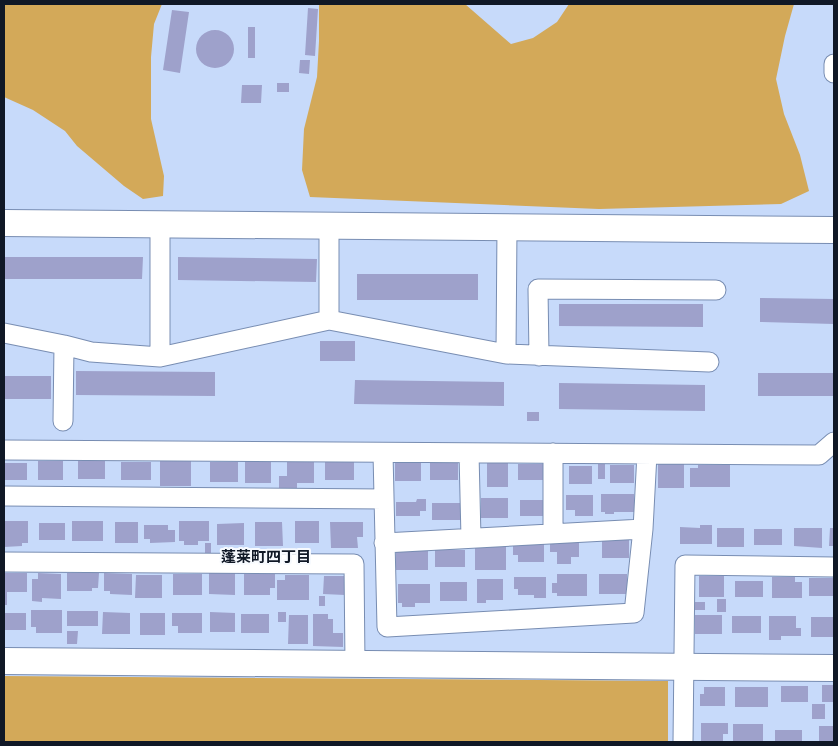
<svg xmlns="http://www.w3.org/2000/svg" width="838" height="746" font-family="Lato,'Noto Sans JP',sans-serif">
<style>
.green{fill:#d3a959}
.building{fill:#9ea1cb}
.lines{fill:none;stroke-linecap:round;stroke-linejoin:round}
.street-casing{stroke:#788db2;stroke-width:21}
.secondary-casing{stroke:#788db2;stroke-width:28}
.street{stroke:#fff;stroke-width:19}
.secondary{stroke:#fff;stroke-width:26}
.labels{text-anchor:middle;stroke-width:4;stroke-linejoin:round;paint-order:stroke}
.neighbourhood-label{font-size:15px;font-weight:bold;fill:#101826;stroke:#f7fafe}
</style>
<rect width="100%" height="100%" fill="#c7dafa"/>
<!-- green -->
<path class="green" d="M4 4H162L154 24 151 57V119L164 176 163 196 143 199 124 186 77 146 65 131 33 110 4 97Z
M319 4H465L511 44 533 38 557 22 569 4H794L785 36 776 79 784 114 800 155 809 191 781 204 599 209 310 197 302 170 304 129 317 77 319 41Z
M4 676 668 681V742H4Z"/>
<!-- building -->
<path class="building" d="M308 8 318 9 315 56 305 55Z
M172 10 189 12 180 73 163 70Z
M248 27H255V58H248Z
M196 49a19 19 0 1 1 38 0a19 19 0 1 1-38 0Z
M300 60H310L309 74 299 73Z
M277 83H289V92H277Z
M242 85H262L261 103H241Z
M5 257H143L142 279H5Z
M178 257 317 259 316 282 178 280Z
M357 274H478V300H357Z
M760 298 834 299V324L760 322Z
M559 304H703V327L559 326Z
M320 341H355V361H320Z
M76 371 215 372V396L76 395Z
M758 373H834V396H758Z
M4 376H51V399H4Z
M355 380 504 382V406L354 404Z
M559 383 705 385V411L559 409Z
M527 412H539V421H527Z
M38 461H63V480H38Z
M78 461H105V479H78Z
M160 461H191V486H160Z
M245 461H271V483H245Z
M287 461H314V483H297V491H279V476H287Z
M325 461H354V480H325Z
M395 461H421V481H395Z
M121 462H151V480H121Z
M210 462H238V482H210Z
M4 463H27V480H4Z
M430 463H458V480H430Z
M487 463H508V487H487Z
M598 463H605V479H598Z
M518 464H544V480H518Z
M658 464H684V488H658Z
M610 465H634V483H610Z
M698 465H730V487H690V468H698Z
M569 466H592V484H569Z
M601 494H634V512H614V514H605V512H601Z
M566 495H593V516H575V510H566Z
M481 498H508V518H481Z
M417 499H426V511H420V516H396V502H416Z
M520 500H544V516H520Z
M432 503H465V520H432Z
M4 521H28V543H22V546L4 547Z
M72 521H103V541H72Z
M179 521H209V541H198V545H184V541H179Z
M295 521H319V543H295Z
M115 522H138V543H115Z
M255 522H282L283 546H255Z
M330 522H363V537H357L358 548H331Z
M39 523H65V540H39Z
M244 523V545H217V524Z
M144 525H168V530H175V542L150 543V539H144Z
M700 525H712V544H680V527L700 528Z
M717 528H744V547H717Z
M794 528H822V548L794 546Z
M830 528H834V546H829Z
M754 529H782V545H754Z
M602 540H629V558H602Z
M550 541H579V557H571V564H557V552H550Z
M205 543H211V553H205Z
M513 544H544V562H518V555H513Z
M475 546H506V570H475Z
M435 549 465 550V567H435Z
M396 551H428V570H396Z
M4 573H27V592H7V605H4Z
M38 573 61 574V599L42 598V602L32 601V579H38Z
M67 573H99L98 588H92V591H67Z
M104 573 132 574V595L110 594V591H104Z
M209 573H235V595L209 594Z
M173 574H202V595H173Z
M244 574H275V588H270V595H244Z
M557 574H587V596H557V593H552V583H557Z
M599 574H627V594H599Z
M136 575H162V598H135Z
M285 575H309V600H277V580H285Z
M324 576H345V595L323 594Z
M699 576H724V597H699Z
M514 577H546V598H534V595H518V589H514Z
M772 577H795V582H802V598H772Z
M809 578H834V596H809Z
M477 579H503V600H486V603H477Z
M735 581H763V597H735Z
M440 582H467V601H440Z
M398 584H430V603H415V607H402V603H398Z
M319 596H325V606H319Z
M717 599H726V612H717Z
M694 602H705V610H694Z
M31 610H62V633H36V627H31Z
M67 611H98V626H67Z
M103 612 130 613V634H102Z
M210 612 235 613V632H210Z
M278 612H286V622H278Z
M4 613H26V630H4Z
M140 613H165V635H140Z
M172 613H202V633H178V626H172Z
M241 614H269V633H241Z
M313 614H328V619H333V633H343V647L313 646Z
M289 615H308V644H288Z
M695 615H722V634H695Z
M732 616H761V633H732Z
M769 616H796V628H801V636H781V640H769Z
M811 617H834V637H811Z
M67 631H78L77 644H67Z
M822 685H834V702H822Z
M781 686H808V702H781Z
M704 687H725V706H700V694H704Z
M735 687H768V707H735Z
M812 704H825V719H812Z
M701 723H728V734H723V742H701Z
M733 724H763V742H733Z
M819 726H834V742H819Z
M775 730H802V742H775Z"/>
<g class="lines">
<!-- street casing -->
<g class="street-casing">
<path id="street" d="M834 64V73
M160 223V357
M329 225V320
M4 333 64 345 91 352 160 357 329 320 506 354 709 362
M506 354 507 227
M539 356 538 289 716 290
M63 421 64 345
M4 450 819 455 834 442
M383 453 387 627 634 613 643 529 647 454
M469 453 471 538
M553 453V534
M4 496 384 499
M384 543 643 529
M4 562 354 564 355 664
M683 742 685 565 834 567"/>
</g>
<!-- secondary casing -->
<g class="secondary-casing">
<path id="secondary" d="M4 223 834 230
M4 661 834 668"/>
</g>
<!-- street -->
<use href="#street" class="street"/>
<!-- secondary -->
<use href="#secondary" class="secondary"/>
</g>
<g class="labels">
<!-- neighbourhood labels -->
<g class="neighbourhood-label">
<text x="266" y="562">蓬莱町四丁目</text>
</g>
</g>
<!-- border -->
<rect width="838" height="746" fill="none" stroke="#101826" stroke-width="10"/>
</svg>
